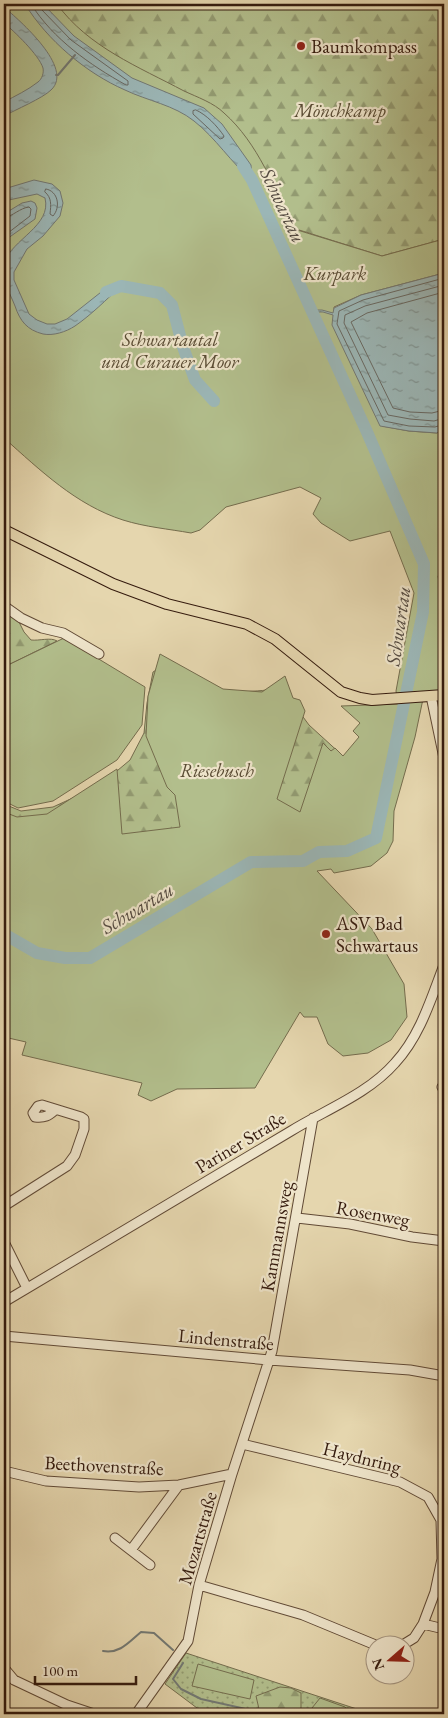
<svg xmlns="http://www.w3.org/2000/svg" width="448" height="1718" font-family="'EB Garamond',serif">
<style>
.grass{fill:url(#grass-dots);stroke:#746c4d}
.forest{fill:url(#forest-firs);stroke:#746c4d}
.park{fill:#b2be8c;stroke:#746c4d}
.water{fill:url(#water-ripples);stroke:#727873}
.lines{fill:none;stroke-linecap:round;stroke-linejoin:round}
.shore{stroke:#686862;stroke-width:1}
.stream{stroke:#727873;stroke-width:2}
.river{stroke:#9bb6b6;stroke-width:12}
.minor-casing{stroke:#614a36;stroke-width:11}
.major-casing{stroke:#351b0e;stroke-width:12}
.minor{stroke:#eee4ca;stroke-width:9}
.major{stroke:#e5d6ae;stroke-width:10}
.poi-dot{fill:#8f2418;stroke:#eee4ca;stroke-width:2}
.labels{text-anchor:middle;stroke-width:4.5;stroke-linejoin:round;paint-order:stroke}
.poi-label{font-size:19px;fill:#351b0e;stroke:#eee4ca;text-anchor:start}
.park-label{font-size:19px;font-style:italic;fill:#5a4c34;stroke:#eee4ca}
.street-label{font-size:19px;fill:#351b0e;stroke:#eee4ca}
.water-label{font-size:20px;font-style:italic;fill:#544a40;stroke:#eee4ca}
</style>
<defs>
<pattern id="grass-dots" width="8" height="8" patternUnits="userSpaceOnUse" patternTransform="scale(1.25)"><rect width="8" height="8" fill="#b2be8c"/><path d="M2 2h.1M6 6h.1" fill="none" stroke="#929a71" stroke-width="1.8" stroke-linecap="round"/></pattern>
<pattern id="forest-firs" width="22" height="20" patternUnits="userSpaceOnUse" patternTransform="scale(1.25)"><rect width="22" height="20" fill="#b2be8c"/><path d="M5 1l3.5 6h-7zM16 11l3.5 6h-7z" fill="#929a71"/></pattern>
<pattern id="water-ripples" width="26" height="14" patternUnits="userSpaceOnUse" patternTransform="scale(1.25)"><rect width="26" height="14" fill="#9bb6b6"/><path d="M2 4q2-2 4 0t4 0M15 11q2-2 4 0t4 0" fill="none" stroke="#7f9392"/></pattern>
</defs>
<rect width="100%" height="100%" fill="#e5d6ae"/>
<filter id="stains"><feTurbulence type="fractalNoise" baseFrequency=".004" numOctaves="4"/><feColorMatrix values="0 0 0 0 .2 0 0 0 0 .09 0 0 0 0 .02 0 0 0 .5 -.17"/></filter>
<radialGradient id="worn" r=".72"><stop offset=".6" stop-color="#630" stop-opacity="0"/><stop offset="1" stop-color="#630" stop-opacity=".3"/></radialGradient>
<!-- grass -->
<path class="grass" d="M186 1653 372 1714H293L301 1708 259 1709 276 1714H218L201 1711 165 1684Z"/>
<!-- forest -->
<path class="forest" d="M43 4H444V239L382 256 280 224 132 78Z
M4 610 18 620 24 632 31 640C39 641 51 637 57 641L4 667Z
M171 661C180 667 205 686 214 689 228 693 268 692 281 687L309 725 343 756 305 817 4 896V804L21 811 53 807 99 786 130 760 144 733 147 703 153 672Z
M280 1687 291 1688 301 1693V1708C288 1718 274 1714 259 1709L256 1696Z"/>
<!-- park -->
<path class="park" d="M4 4H57C88 47 139 67 184 91 197 97 214 103 224 113 258 143 275 189 294 229L382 256 444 239V273L361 295 334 307V311L382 426 409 431 437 433 444 428V569L438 576 444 611V696L423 699 415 737 394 811 393 841 387 853 371 866 334 873 331 869 317 871 372 929 404 984 407 1017 391 1040 368 1053 343 1056 328 1044 317 1017H304L300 1012 255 1088 177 1089 151 1101 138 1095 142 1083 22 1055 26 1042 4 1037V812L17 817 47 814 117 769 122 834 180 827 175 795 167 787 146 736 148 696 160 654 223 689 262 692 285 676 293 698 300 700 305 711 277 799 300 812 323 743 331 751 335 748 343 756 359 737 353 731 360 723 341 706 398 704 396 691 414 593 390 531 350 541 321 523 313 514 321 498 300 487 226 507 200 530 191 533C169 529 145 527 123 520 76 505 40 470 4 438Z
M64 638 145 687 142 725 117 760 53 801 18 808 4 801V667Z
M198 1664 254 1680 250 1699 192 1686Z
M320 1698 345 1707 352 1714H312V1708Z"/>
<!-- water -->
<path class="water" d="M25 4H43L74 36 132 78 204 108 222 124 251 165 252 180C231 163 216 138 194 121 174 105 148 101 125 90 86 73 47 40 25 4Z
M4 7C19 20 75 68 51 90 43 98 15 110 4 116V102C15 96 28 90 38 82 42 79 44 73 43 68 39 55 14 31 4 23Z
M34 180 52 184 60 191 63 203 60 216 43 236 27 249 14 272V280L29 314 37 320 47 324H55L67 319 110 285 121 286C107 299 91 315 75 326 66 332 53 336 43 334 27 330 20 321 15 306 10 293 0 278 4 263 12 239 52 226 45 198L37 194 4 201V189Z
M31 201 35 203 37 208 35 219 4 241V214L22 203Z
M444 273V428L437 433 409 431 380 426 332 325 333 315 323 312H312L311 310H322L333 313 334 308 361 295Z"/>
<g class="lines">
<!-- shore -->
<path class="shore" d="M31 4C53 39 90 65 126 85H128V81L71 40 41 9 40 4
M196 110C207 115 217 126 224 136L223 138 220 139 193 114V111Z
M46 189C58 191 61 207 53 216L50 214C51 205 52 198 45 192Z
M4 218C13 216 20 208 29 207L31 209 30 216 4 236
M444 278 363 300 339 311 337 324 384 421 409 426 435 427 444 424
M444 285 365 306 345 315 344 323 388 415 410 419 434 421 444 418
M444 292 367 313 351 322 393 408 410 412 432 413 444 410"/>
<!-- stream -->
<path class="stream" d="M56 75H58L75 55
M103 1651C120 1654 129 1642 141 1632L154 1633 173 1650
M183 1663 173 1679 181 1689 201 1699 268 1714"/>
<!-- river -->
<path class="river" d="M106 292 121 286 160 293 172 305 183 347 195 380 214 401
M4 934 37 953 65 958H90L251 862 303 861 319 852 347 851 376 838 423 612 424 564 367 432 252 180 243 166"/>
<!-- minor casing -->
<g class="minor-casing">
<path id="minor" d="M4 606 21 618 42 628 63 633 99 654
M431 696 444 758
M442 1087 444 1088
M4 1206 67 1166 75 1155 84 1129V1119L81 1117 42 1105 38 1106 33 1113 35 1117C45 1118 48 1116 55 1110
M297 1218 350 1224 412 1237 444 1241
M4 1242 27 1288
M4 1302C99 1245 195 1189 291 1131 325 1110 368 1094 395 1063 420 1036 431 999 444 965
M4 1336 269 1360 410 1370 444 1376
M242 1444 400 1482 428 1497 441 1520 442 1559 435 1592 423 1624 414 1638 401 1646
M4 1471 46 1481 139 1487 179 1485 232 1474
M115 1538 150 1565
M131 1550 179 1485
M199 1585 303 1615 378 1646
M423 1624 444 1629
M4 1668 14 1680 67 1705 94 1714
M136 1714 188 1641 199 1585 232 1474 272 1351 313 1118"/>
</g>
<!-- major casing -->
<g class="major-casing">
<path id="major" d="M4 530 113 584 167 604 247 624 275 639 341 692 360 698 372 700 444 695"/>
</g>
<!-- minor -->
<use href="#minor" class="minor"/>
<!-- major -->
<use href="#major" class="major"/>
</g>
<!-- markers -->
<g class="poi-dot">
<circle cx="301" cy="46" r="5"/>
<circle cx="326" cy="934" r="5"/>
</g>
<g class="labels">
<!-- poi labels -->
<g class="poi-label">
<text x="311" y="53">Baumkompass</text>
<text x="336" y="930">ASV Bad<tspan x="336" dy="22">Schwartaus</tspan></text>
</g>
<!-- park labels -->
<g class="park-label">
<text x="340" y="117">Mönchkamp</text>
<text x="335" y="280">Kurpark</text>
<text x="170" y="346">Schwartautal<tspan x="170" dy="22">und Curauer Moor</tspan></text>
<text x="217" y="777">Riesebusch</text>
</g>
<!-- street labels -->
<g class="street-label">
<text transform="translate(240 1142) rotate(-31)" y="7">Pariner Straße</text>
<text transform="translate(373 1213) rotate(10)" y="7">Rosenweg</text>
<text transform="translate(276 1236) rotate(-80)" y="7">Kammannsweg</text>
<text transform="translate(226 1339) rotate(5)" y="7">Lindenstraße</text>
<text transform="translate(362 1457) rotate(14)" y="7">Haydnring</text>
<text transform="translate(104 1465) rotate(3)" y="7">Beethovenstraße</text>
<text transform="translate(197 1538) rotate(-74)" y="7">Mozartstraße</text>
</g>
<!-- water labels -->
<g class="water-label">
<text transform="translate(283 205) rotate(65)" y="7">Schwartau</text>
<text transform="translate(398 626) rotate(-82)" y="7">Schwartau</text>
<text transform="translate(137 908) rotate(-31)" y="7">Schwartau</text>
</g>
</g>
<!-- margin -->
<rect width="448" height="1718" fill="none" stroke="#e5d6ae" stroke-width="20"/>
<rect x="5" y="5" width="438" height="1708" fill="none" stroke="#351b0e" stroke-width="2.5"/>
<rect x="10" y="10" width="428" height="1698" fill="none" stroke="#351b0e"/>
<!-- north arrow -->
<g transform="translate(390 1660) rotate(250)"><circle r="24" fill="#eee4ca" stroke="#a4947f"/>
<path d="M0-4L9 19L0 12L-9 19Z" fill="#8f2418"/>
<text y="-8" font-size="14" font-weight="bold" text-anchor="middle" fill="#351b0e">N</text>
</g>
<!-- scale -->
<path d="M35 1676v8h101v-8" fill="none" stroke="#351b0e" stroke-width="2.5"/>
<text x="42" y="1676" font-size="15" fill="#351b0e" stroke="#eee4ca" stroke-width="4" paint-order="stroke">100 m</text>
<rect width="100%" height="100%" filter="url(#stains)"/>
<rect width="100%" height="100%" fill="url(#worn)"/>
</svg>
